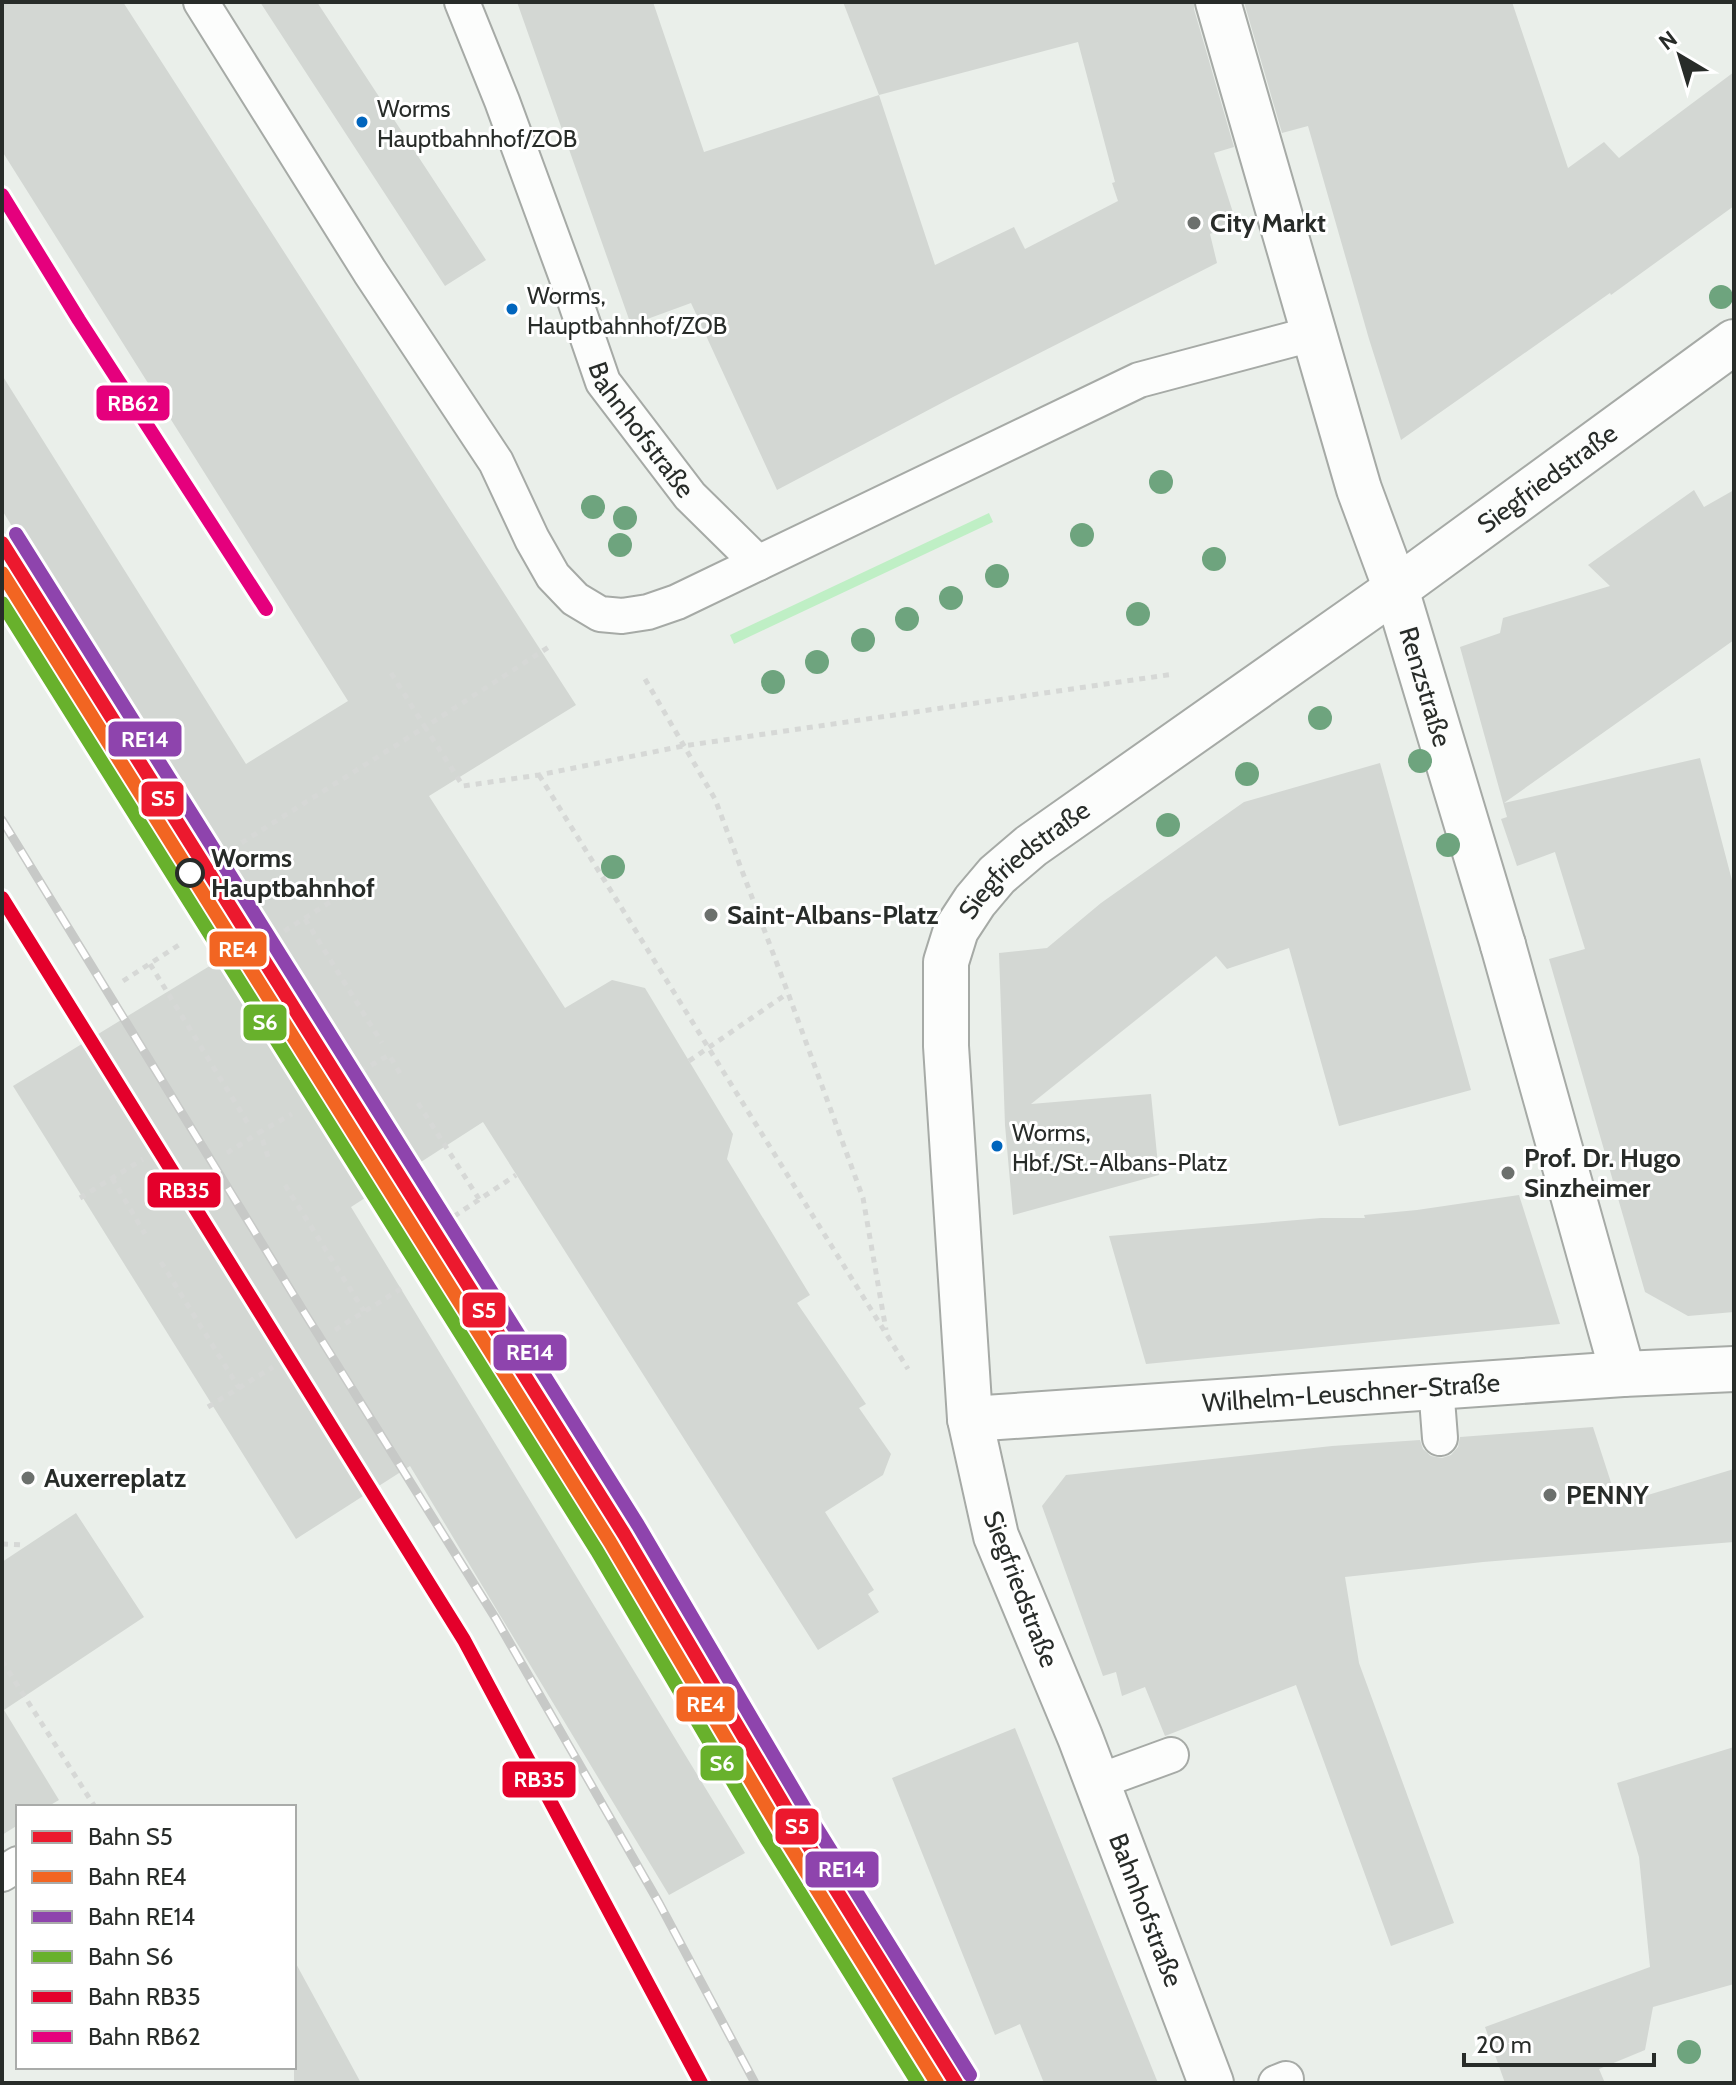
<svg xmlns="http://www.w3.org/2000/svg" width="1736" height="2085" font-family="Cabin,sans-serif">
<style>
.green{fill:#bfefc5}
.building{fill:#d3d7d3;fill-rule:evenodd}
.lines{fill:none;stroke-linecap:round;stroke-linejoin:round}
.service-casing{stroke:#a6aaa6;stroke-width:38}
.pedestrian-casing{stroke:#a6aaa6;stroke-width:48}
.minor-casing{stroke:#a6aaa6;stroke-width:48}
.tertiary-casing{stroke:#a6aaa6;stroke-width:48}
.path{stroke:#d6d8d6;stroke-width:5;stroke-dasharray:6 6;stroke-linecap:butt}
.service{stroke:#fcfdfc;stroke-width:34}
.pedestrian{stroke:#fcfdfc;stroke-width:44}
.minor{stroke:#fcfdfc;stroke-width:44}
.tertiary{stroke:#fcfdfc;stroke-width:44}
.rail-casing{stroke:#c7c9c7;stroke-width:9}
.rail{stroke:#fff;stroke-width:6;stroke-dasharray:18;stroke-linecap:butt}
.rail-1-casing{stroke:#fff;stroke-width:20}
.rail-2-casing{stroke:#fff;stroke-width:20}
.rail-3-casing{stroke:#fff;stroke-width:20}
.rail-4-casing{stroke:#fff;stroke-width:20}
.rail-5-casing{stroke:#fff;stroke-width:20}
.rail-6-casing{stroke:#fff;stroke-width:20}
.rail-1{stroke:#ec192e;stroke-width:14}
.rail-2{stroke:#f26522;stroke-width:14}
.rail-3{stroke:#8e44ad;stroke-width:14}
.rail-4{stroke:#68b12c;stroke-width:14}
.rail-5{stroke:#e4002b;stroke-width:14}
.rail-6{stroke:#e5007d;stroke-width:14}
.tree{fill:#6ea47e}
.bus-dot{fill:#0065bd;stroke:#fff;stroke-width:3}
.poi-dot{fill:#6c706d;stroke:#fff;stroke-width:3}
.stop-dot{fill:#fff;stroke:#282c29;stroke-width:4}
.labels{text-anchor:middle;stroke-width:6;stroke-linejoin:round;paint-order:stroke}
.bus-label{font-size:24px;fill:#282c29;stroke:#fff;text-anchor:start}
.poi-label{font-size:26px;font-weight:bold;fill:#282c29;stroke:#fff;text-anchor:start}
.street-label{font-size:26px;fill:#282c29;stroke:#fff}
.stop-label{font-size:26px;font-weight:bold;fill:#282c29;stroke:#fff;text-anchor:start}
.line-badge{stroke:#fff;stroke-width:3}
.badge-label{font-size:22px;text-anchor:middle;font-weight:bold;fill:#fff}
</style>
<rect width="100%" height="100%" fill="#eaefea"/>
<!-- green -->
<path class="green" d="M989 513 993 522 734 644 730 635Z"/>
<!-- building -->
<path class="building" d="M2 2H123L576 705 429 796 565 1008 612 980 645 988 733 1134 727 1159 810 1295 797 1303 866 1404 859 1408 891 1454 883 1475 825 1512 874 1590 868 1594 879 1612 818 1650 483 1122 351 1207 745 1853 669 1895 410 1466 296 1539 13 1086 262 934 2 510V375L246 764 348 701 2 151Z
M260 2H317L486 260 445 286Z
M517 2H653L704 152 879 95 843 2H1194V9L1234 147 1214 153 1236 222 1210 234 1217 263 953 397 777 490 691 303 631 325ZM1078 42 1115 182 1112 183 1118 201 1025 249 1014 227 935 265 879 95Z
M1244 2H1512L1568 168 1604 142 1619 158 1734 72V206L1611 295 1610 293 1401 440 1369 339 1308 126 1282 133Z
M1694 490 1704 507 1734 490V640L1504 803 1700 758 1734 888V1312L1688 1316 1645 1292 1549 959 1585 949 1555 852 1517 866 1501 819 1507 817 1460 647 1500 633 1503 618 1610 586 1588 565Z
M1380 763 1471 1090 1339 1126 1289 948 1227 969 1216 956 1031 1104 1151 1094 1159 1175 1013 1215 1005 1125 999 953 1047 948 1101 903 1244 802Z
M1519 1195 1560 1324 1146 1364 1109 1236 1321 1218H1365L1364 1215 1417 1210Z
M1593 1427 1618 1504 1734 1469V1542L1483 1562 1345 1577 1359 1663 1454 1923 1391 1946 1296 1685 1165 1736 1145 1687 1122 1696 1116 1672 1103 1676 1042 1506 1066 1475 1332 1446 1420 1440 1423 1449 1431 1456 1442 1458 1451 1455 1458 1447 1460 1437Z
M76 1513 144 1617 4 1710 59 1800 47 1807H18V1825L2 1835V1562Z
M1015 1728 1118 1984 1158 2083H1044L1020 2024 995 2035 892 1778Z
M1734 1747V1984L1653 2007 1645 2050 1599 2069 1605 2083H1505L1485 2027 1650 1967 1639 1857 1617 1783Z
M294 1960 361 2083H294Z"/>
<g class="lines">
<!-- service casing -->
<g class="service-casing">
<g id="service">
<path d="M201 2 370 272 496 462 532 539 553 576 575 599 600 614 622 616 648 612 677 602 1139 380 1312 334"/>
<path id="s1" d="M462 2 502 101 571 289 603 382 690 496 758 563"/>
<path d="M1436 1386 1440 1438"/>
<path d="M1097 1782 1171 1755"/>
<path d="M2 1874 18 1864"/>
<path d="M1276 2083 1286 2079"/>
</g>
</g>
<!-- pedestrian casing -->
<g class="pedestrian-casing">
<g id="pedestrian">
<path d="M1503 945 1623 1374"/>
<path id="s2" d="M970 1419 1623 1374 1734 1369"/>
</g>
</g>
<!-- minor casing -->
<g class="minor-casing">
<g id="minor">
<path id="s3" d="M1396 589 1503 945"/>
</g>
</g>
<!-- tertiary casing -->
<g class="tertiary-casing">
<g id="tertiary">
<path d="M1218 2 1359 489 1396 589"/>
<path id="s4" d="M1211 2083 1080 1737 996 1536 970 1419 946 1046V962L956 930 975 901 997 875 1031 846 1396 589 1734 342"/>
</g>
</g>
<!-- path -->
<path class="path" d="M391 673 425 727 552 645
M645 679 715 799 788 993 863 1198 886 1330
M539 775 908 1369
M211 862 425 727 463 786 539 775 683 746 1174 674
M305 919 382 1043
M264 944 338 897
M150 964 249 1125
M123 981 182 943
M689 1061 788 993
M350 1077 389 1055 401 1075
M418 1103 479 1199
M227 1153 260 1132
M268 1157 260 1132 292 1114
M112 1178 145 1234
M285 1185 364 1311
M80 1198 143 1159
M444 1223 516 1175
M161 1262 239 1388
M335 1330 402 1288
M208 1407 273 1367
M2 1544 26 1545
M2 1661 95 1807"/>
<!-- service -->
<use href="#service" class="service"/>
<!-- pedestrian -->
<use href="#pedestrian" class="pedestrian"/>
<!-- minor -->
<use href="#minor" class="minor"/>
<!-- tertiary -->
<use href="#tertiary" class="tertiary"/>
<!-- rail casing -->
<g class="rail-casing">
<path id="rail" d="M2 820 304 1312 496 1619 659 1903 755 2083"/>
</g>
<!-- rail -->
<use href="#rail" class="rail"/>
<!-- rail-1 casing -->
<g class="rail-1-casing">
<path id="rail-1" d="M2 543 624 1534 794 1822 956 2083"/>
</g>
<!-- rail-2 casing -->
<g class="rail-2-casing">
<path id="rail-2" d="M2 573 610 1542 780 1830 937 2083"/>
</g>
<!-- rail-3 casing -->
<g class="rail-3-casing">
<path id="rail-3" d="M16 534 638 1525 808 1814 970 2075"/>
</g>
<!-- rail-4 casing -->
<g class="rail-4-casing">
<path id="rail-4" d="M2 603 597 1551 766 1838 918 2083"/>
</g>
<!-- rail-5 casing -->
<g class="rail-5-casing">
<path id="rail-5" d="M2 898 464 1640 701 2083"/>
</g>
<!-- rail-6 casing -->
<g class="rail-6-casing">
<path id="rail-6" d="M2 195 79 320 266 609"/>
</g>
<!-- rail-1 -->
<use href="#rail-1" class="rail-1"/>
<!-- rail-2 -->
<use href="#rail-2" class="rail-2"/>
<!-- rail-3 -->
<use href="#rail-3" class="rail-3"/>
<!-- rail-4 -->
<use href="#rail-4" class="rail-4"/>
<!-- rail-5 -->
<use href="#rail-5" class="rail-5"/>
<!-- rail-6 -->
<use href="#rail-6" class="rail-6"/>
</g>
<!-- trees -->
<g class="tree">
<circle cx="1721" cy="297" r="12"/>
<circle cx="1161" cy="482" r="12"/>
<circle cx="593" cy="507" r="12"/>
<circle cx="625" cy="518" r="12"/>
<circle cx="1082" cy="535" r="12"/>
<circle cx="620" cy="545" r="12"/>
<circle cx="1214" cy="559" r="12"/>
<circle cx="997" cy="576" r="12"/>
<circle cx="951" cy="598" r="12"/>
<circle cx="1138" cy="614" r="12"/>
<circle cx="907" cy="619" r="12"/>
<circle cx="863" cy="640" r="12"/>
<circle cx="817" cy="662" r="12"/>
<circle cx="773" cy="682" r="12"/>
<circle cx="1320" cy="718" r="12"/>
<circle cx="1420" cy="761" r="12"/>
<circle cx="1247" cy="774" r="12"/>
<circle cx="1168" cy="825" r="12"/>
<circle cx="1448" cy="845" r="12"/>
<circle cx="613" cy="867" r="12"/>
<circle cx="1689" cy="2052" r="12"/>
</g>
<!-- markers -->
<g class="bus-dot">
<circle cx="362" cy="122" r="7"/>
<circle cx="512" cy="309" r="7"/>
<circle cx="997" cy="1146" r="7"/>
</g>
<g class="poi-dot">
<circle cx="1194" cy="223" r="8"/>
<circle cx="711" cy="915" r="8"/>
<circle cx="1508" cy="1173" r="8"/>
<circle cx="28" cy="1478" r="8"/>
<circle cx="1550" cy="1495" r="8"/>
</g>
<circle class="stop-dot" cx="190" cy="873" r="13"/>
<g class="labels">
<!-- bus labels -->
<g class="bus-label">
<text x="377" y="117">Worms<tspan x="377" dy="30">Hauptbahnhof/ZOB</tspan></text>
<text x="527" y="304">Worms,<tspan x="527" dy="30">Hauptbahnhof/ZOB</tspan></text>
<text x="1012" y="1141">Worms,<tspan x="1012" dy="30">Hbf./St.-Albans-Platz</tspan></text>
</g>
<!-- poi labels -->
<g class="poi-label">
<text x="1210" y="232">City Markt</text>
<text x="727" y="924">Saint-Albans-Platz</text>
<text x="1524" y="1167">Prof. Dr. Hugo<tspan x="1524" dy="30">Sinzheimer</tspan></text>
<text x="44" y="1487">Auxerreplatz</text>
<text x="1566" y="1504">PENNY</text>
</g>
<!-- street labels -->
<g class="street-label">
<text dy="9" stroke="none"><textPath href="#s1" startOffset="466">Bahnhofstraße</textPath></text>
<text dy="9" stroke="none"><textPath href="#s4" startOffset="1946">Siegfriedstraße</textPath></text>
<text dy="9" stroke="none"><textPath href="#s3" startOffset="102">Renzstraße</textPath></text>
<text dy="9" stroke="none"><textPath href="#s4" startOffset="1298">Siegfriedstraße</textPath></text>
<text dy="9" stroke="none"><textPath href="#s2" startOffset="382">Wilhelm-Leuschner-Straße</textPath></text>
<text transform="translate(1021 1589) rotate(69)" y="9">Siegfriedstraße</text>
<text transform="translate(1146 1910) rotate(69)" y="9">Bahnhofstraße</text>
</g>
<!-- stop labels -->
<g class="stop-label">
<text x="211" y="867">Worms<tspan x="211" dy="30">Hauptbahnhof</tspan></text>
</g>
</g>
<g class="line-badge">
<rect x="95" y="384" width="76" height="38" rx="8" fill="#e5007d"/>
<rect x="107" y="720" width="76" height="38" rx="8" fill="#8e44ad"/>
<rect x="140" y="780" width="45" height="38" rx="8" fill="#ec192e"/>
<rect x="208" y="930" width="60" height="38" rx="8" fill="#f26522"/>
<rect x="242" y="1003" width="46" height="39" rx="8" fill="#68b12c"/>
<rect x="146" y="1171" width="76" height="38" rx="8" fill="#e4002b"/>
<rect x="461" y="1291" width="46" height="38" rx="8" fill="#ec192e"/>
<rect x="492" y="1333" width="76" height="39" rx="8" fill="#8e44ad"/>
<rect x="675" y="1685" width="61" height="38" rx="8" fill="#f26522"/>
<rect x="699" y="1744" width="46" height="38" rx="8" fill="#68b12c"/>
<rect x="501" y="1760" width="76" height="39" rx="8" fill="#e4002b"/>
<rect x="774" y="1807" width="46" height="39" rx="8" fill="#ec192e"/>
<rect x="804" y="1850" width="76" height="39" rx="8" fill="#8e44ad"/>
</g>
<g class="badge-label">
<text x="133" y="411">RB62</text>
<text x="145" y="747">RE14</text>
<text x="163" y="806">S5</text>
<text x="238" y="957">RE4</text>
<text x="265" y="1030">S6</text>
<text x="184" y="1198">RB35</text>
<text x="484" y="1318">S5</text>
<text x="530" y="1360">RE14</text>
<text x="706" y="1712">RE4</text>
<text x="722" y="1771">S6</text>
<text x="539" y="1787">RB35</text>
<text x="797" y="1834">S5</text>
<text x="842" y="1877">RE14</text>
</g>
<!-- border -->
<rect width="1736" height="2085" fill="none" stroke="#282c29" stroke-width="8"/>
<!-- legend -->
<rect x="16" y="1805" width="280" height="264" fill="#ffffff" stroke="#a9aba9" stroke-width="2"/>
<rect x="32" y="1831" width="40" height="12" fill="#ec192e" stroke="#a9aba9" stroke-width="2"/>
<text x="88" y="1845" font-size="24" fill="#282c29">Bahn S5</text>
<rect x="32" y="1871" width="40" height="12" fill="#f26522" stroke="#a9aba9" stroke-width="2"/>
<text x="88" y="1885" font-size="24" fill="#282c29">Bahn RE4</text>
<rect x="32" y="1911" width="40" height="12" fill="#8e44ad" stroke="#a9aba9" stroke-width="2"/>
<text x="88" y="1925" font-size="24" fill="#282c29">Bahn RE14</text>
<rect x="32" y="1951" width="40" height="12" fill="#68b12c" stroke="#a9aba9" stroke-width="2"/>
<text x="88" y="1965" font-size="24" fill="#282c29">Bahn S6</text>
<rect x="32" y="1991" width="40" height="12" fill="#e4002b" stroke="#a9aba9" stroke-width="2"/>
<text x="88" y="2005" font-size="24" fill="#282c29">Bahn RB35</text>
<rect x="32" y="2031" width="40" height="12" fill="#e5007d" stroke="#a9aba9" stroke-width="2"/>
<text x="88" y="2045" font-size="24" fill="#282c29">Bahn RB62</text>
<!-- north arrow -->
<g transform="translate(1680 56) rotate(322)" stroke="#ffffff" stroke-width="6" paint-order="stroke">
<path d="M0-6L14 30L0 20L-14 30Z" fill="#282c29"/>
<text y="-12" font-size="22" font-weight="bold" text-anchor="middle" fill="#282c29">N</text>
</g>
<!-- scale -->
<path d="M1464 2053v12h190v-12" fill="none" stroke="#282c29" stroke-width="4"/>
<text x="1476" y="2053" font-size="24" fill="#282c29" stroke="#ffffff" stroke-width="6" paint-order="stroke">20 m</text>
</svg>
